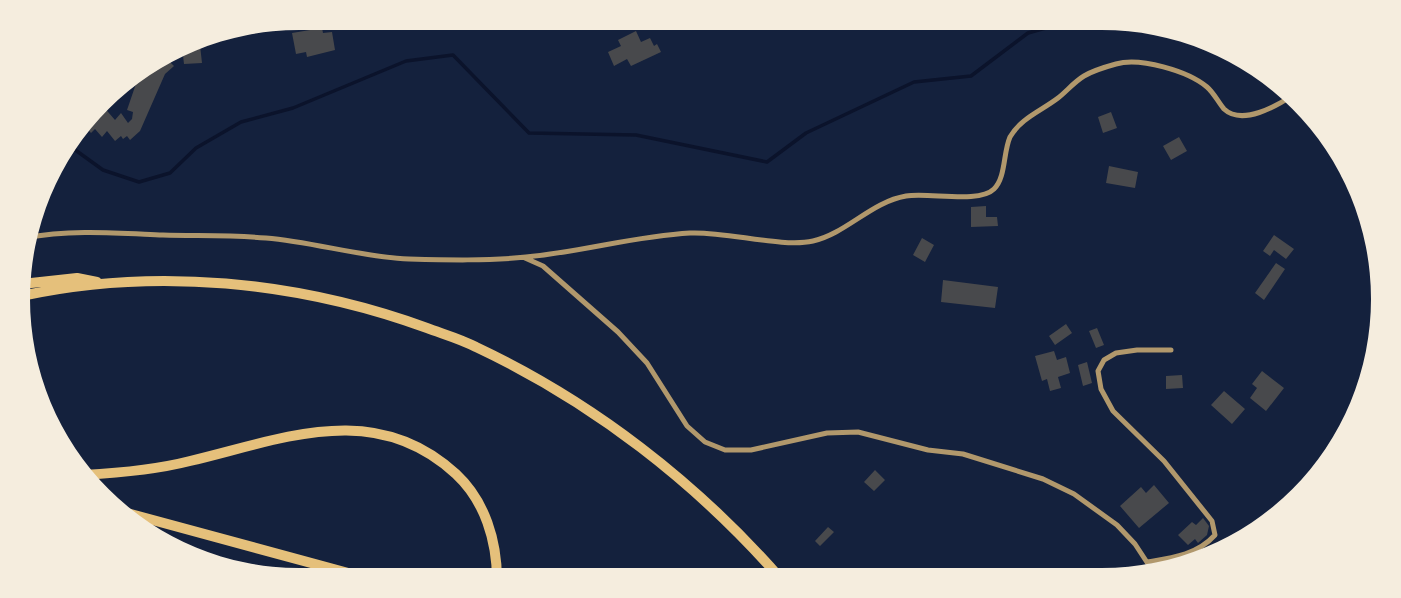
<svg xmlns="http://www.w3.org/2000/svg" width="1401" height="598" font-family="Arial,sans-serif">
<style>
.lines{fill:none;stroke-linecap:round;stroke-linejoin:round}
.stream{stroke:#0b132b;stroke-width:3.5}
.building{fill:#48494c}
.minor{stroke:#b1986c;stroke-width:5}
.motorway{stroke:#e5c07b;stroke-width:10}
</style>
<rect width="100%" height="100%" fill="#14213d"/>
<g class="lines">
<!-- stream -->
<path class="stream" d="M67 144 103 170 139 182 170 173 196 148 241 122 293 108 406 61 453 55 529 133 636 135 767 162 806 133 914 82 971 76 1028 33 1081 18"/>
</g>
<!-- building -->
<path class="building" d="M711 18H728L726 27 710 24Z
M322 28 323 33 332 32 335 50 307 57 306 52 296 54 292 33Z
M636 31 641 42 650 38 654 46 657 44 661 52 631 66 627 59 614 66 608 52 621 46 618 40Z
M199 38V40H205V45H200L202 63 184 64 182 47Z
M165 57 174 66 165 74 140 131 130 140 127 136 123 139 121 136 115 141 107 131 102 137 95 129 91 133 83 124 102 105 115 120 121 113 128 123 132 119 133 112 127 110 140 72Z
M1111 112 1117 128 1103 133 1098 117Z
M1179 137 1187 151 1171 160 1163 146Z
M1109 166 1138 172 1135 188 1106 183Z
M1345 166 1355 175 1357 184 1341 177Z
M986 206V217H997L998 226 971 227V207Z
M1274 235 1294 249 1286 259 1274 250 1270 256 1263 251Z
M922 238 934 245 925 262 913 255Z
M1276 263 1285 269 1264 300 1255 293Z
M943 280 998 287 995 308 941 302Z
M1066 324 1072 333 1055 345 1049 336Z
M1097 328 1104 345 1096 348 1089 331Z
M1054 351 1057 360 1066 357 1070 373 1058 377 1061 388 1050 391 1047 379 1042 381 1035 356Z
M1087 362 1092 383 1083 386 1078 365Z
M1262 371 1284 388 1266 411 1250 398 1257 388 1252 384Z
M1182 375 1183 388 1166 389V376Z
M1224 391 1245 409 1232 424 1211 405Z
M875 470 885 480 874 491 864 482Z
M1154 485 1169 503 1139 528 1120 506 1141 487 1146 493Z
M1203 518 1209 526 1207 535 1198 543 1195 539 1188 545 1178 535 1192 522 1196 525Z
M828 527 834 532 820 546 815 541Z
M873 570 883 575 881 579H868Z"/>
<g class="lines">
<!-- minor -->
<path class="minor" d="M318 18H326
M25 238C71 229 117 233 163 235 197 236 232 235 266 238 314 242 361 257 409 259 447 260 488 261 526 257 581 252 635 236 690 233 726 231 781 248 813 241 847 233 871 202 906 196 928 192 979 204 994 189 1006 177 1003 153 1010 137 1021 118 1041 111 1058 98 1067 91 1074 82 1084 76 1094 70 1105 67 1116 64 1140 57 1188 71 1207 87 1214 93 1218 102 1224 109 1242 126 1277 106 1293 95
M525 258 543 266 618 332 647 363 687 426 705 442 725 450H751L827 433 858 432 928 450 963 454 1043 479 1074 494 1117 525 1135 544 1154 573
M1147 562C1172 558 1197 555 1215 535L1212 521 1164 461 1113 411 1101 389 1098 371 1104 360 1116 353 1137 350H1171"/>
<!-- motorway -->
<path class="motorway" d="M22 284 77 278 97 282
M21 296C155 267 298 281 427 328 443 334 461 339 476 347 593 402 697 483 781 579
M84 475C119 473 155 470 190 461 283 439 375 399 456 474 485 501 497 541 497 580
M112 509 374 580
M203 563 240 571"/>
</g>
<!-- crop -->
<path d="M0 0H1401V598H0ZM299 30H1102A269 269 0 0 1 1371 299V299A269 269 0 0 1 1102 568H299A269 269 0 0 1 30 299V299A269 269 0 0 1 299 30Z" fill="#f5edde" fill-rule="evenodd"/>
</svg>
